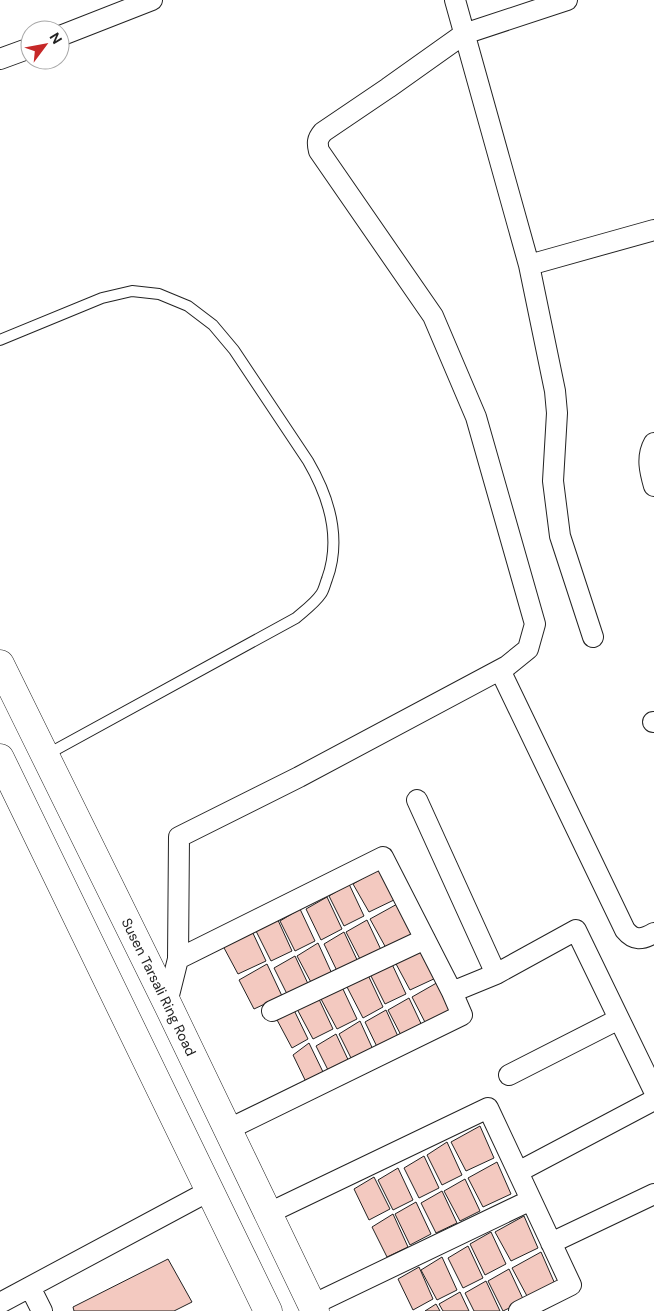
<svg xmlns="http://www.w3.org/2000/svg" width="654" height="1311" font-family="'DM Sans',sans-serif">
<style>
.building{fill:#f3c9c0;stroke:#222}
.lines{fill:none;stroke-linecap:round;stroke-linejoin:round}
.lane-casing{stroke:#222;stroke-width:12}
.street-casing{stroke:#222;stroke-width:22}
.primary-casing{stroke:#222;stroke-width:29}
.lane{stroke:#fff;stroke-width:10}
.street{stroke:#fff;stroke-width:20}
.primary{stroke:#fff;stroke-width:28}
.labels{text-anchor:middle;stroke-width:4;stroke-linejoin:round;paint-order:stroke}
.street-label{font-size:14px;fill:#222;stroke:#fff}
</style>
<rect width="100%" height="100%" fill="#fff"/>
<!-- building -->
<path class="building" d="M382 867 396 899 369 912 353 884Z
M349 884 364 916 344 926 329 896Z
M327 897 342 929 321 940 306 909Z
M399 903 414 935 386 948 370 919Z
M300 909 315 941 295 951 280 921Z
M277 918 292 951 271 961 256 931Z
M367 920 382 952 362 963 346 932Z
M251 929 266 961 238 974 223 946Z
M344 932 359 964 339 975 324 944Z
M318 943 333 976 313 986 297 956Z
M423 945 438 977 410 990 395 962Z
M295 956 310 988 289 998 274 968Z
M391 962 406 994 385 1004 370 974Z
M267 964 282 996 254 1009 239 980Z
M368 975 383 1007 363 1018 347 987Z
M440 981 455 1013 427 1026 412 997Z
M342 987 357 1019 337 1029 321 999Z
M318 997 333 1029 313 1039 297 1009Z
M409 998 424 1030 404 1041 388 1010Z
M293 1008 308 1039 292 1048 276 1018Z
M386 1010 401 1043 380 1053 365 1022Z
M360 1021 375 1054 354 1064 339 1034Z
M336 1034 351 1066 331 1076 316 1046Z
M309 1043 324 1074 307 1084 293 1055Z
M480 1126 494 1158 466 1171 451 1142Z
M447 1142 462 1175 442 1185 427 1155Z
M424 1156 439 1188 419 1198 404 1168Z
M497 1162 511 1194 483 1207 468 1178Z
M398 1168 413 1200 393 1210 378 1180Z
M374 1177 390 1209 369 1220 354 1189Z
M465 1179 480 1211 460 1221 444 1191Z
M442 1191 457 1223 436 1233 421 1203Z
M416 1202 431 1234 410 1245 395 1214Z
M393 1214 408 1247 387 1257 372 1227Z
M524 1216 538 1248 511 1261 495 1232Z
M491 1232 506 1264 485 1275 470 1244Z
M468 1246 483 1278 463 1288 448 1258Z
M541 1252 555 1284 527 1296 512 1268Z
M442 1257 457 1290 437 1300 421 1270Z
M168 1259 192 1302 174 1311H74L73 1307Z
M419 1267 433 1299 413 1310 398 1279Z
M509 1269 524 1301 503 1311 488 1281Z
M486 1281 500 1311H474L465 1293Z
M460 1292 469 1311H443L439 1304Z
M436 1304 440 1311H425Z"/>
<g class="lines">
<!-- lane casing -->
<g class="lane-casing">
<path id="lane" d="M0 340 102 298 132 291 159 294 188 306 213 325 234 350 308 461C329 497 342 538 327 579 325 584 324 590 321 594 315 603 304 611 296 618L46 755"/>
</g>
<!-- street casing -->
<g class="street-casing">
<path id="street" d="M455 0 529 265 654 230
M60 36 152 0
M0 59 30 48
M529 265 555 391 557 413 553 481 560 536 593 637
M654 443C646 457 650 472 654 486
M500 670 625 930C634 941 642 940 654 933
M653 722H654
M417 800 496 974 576 930 654 1091
M178 959 383 857 452 992
M167 1003 178 959 179 837 299 777 507 666 528 649 535 624 476 417 433 316 319 151C317 143 317 139 323 132L388 88 464 34 567 0
M272 1011 425 939
M509 1075 619 1019
M229 1129 462 1015 452 992 496 974
M518 1172 654 1100
M269 1213 488 1108 571 1285 519 1311
M551 1243 654 1194
M30 1287 42 1311
M0 1303 209 1191
M312 1305 531 1200"/>
</g>
<!-- primary casing -->
<g class="primary-casing">
<g id="primary">
<path id="s1" d="M0 664 167 1003 315 1311"/>
<path d="M0 758 268 1311"/>
</g>
</g>
<!-- lane -->
<use href="#lane" class="lane"/>
<!-- street -->
<use href="#street" class="street"/>
<!-- primary -->
<use href="#primary" class="primary"/>
</g>
<g class="labels">
<!-- street labels -->
<g class="street-label">
<text dy="5" stroke="none"><textPath href="#s1" startOffset="360">Susen Tarsali Ring Road</textPath></text>
</g>
</g>
<!-- north arrow -->
<g transform="translate(45 45) rotate(58)"><circle r="24" fill="#ffffff" stroke="#a7a7a7"/>
<path d="M0-4L9 19L0 12L-9 19Z" fill="#c62828"/>
<text y="-8" font-size="14" font-weight="bold" text-anchor="middle" fill="#222222">N</text>
</g>
</svg>
